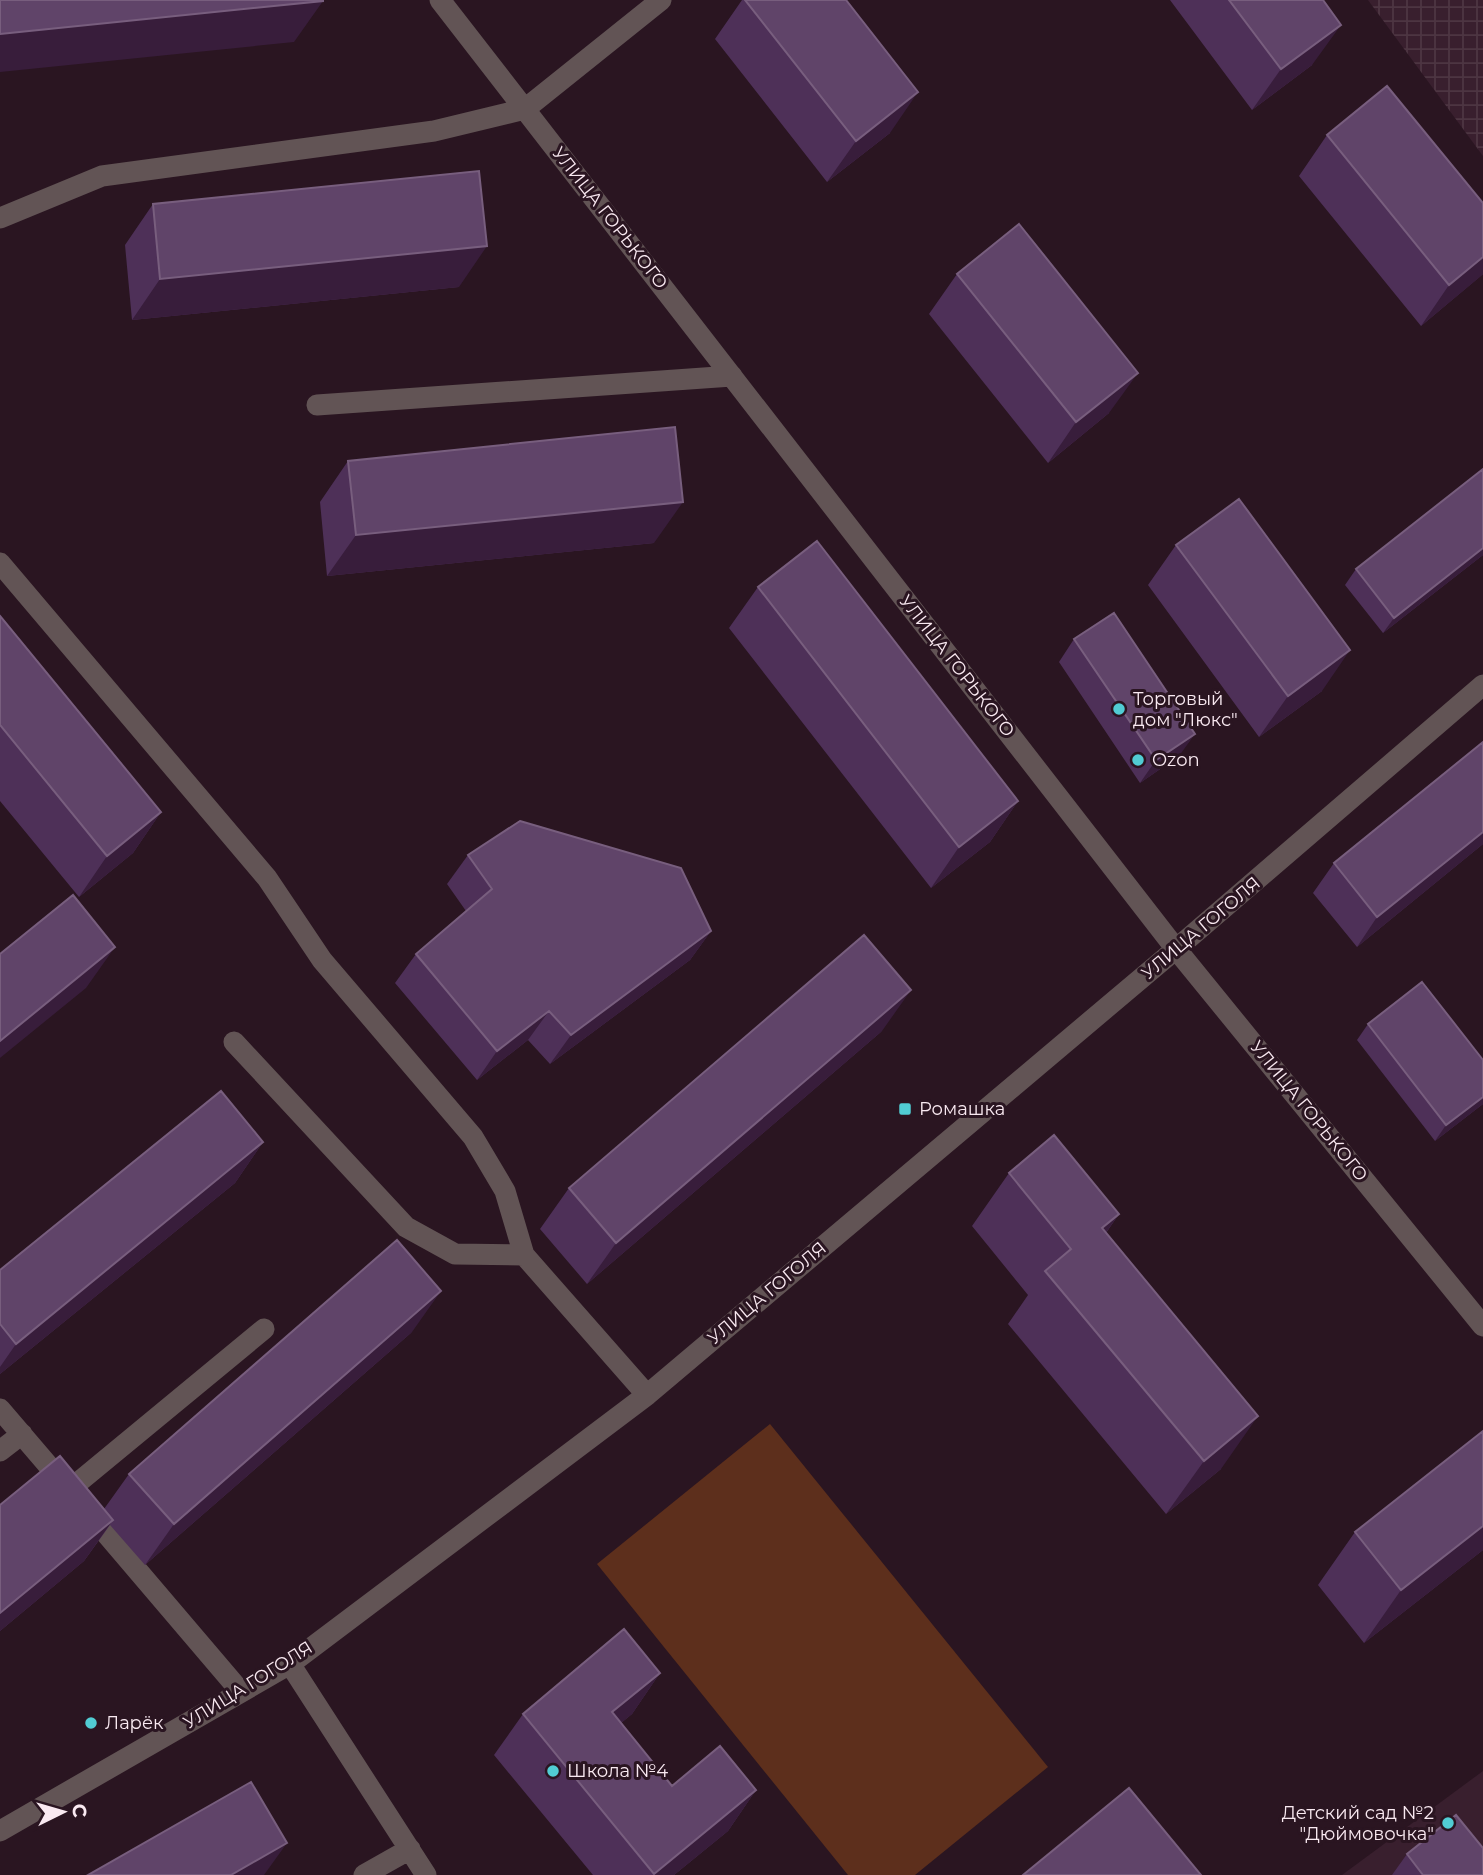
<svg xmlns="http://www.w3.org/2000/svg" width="1483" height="1875" font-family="Montserrat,sans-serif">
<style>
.built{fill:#391f2e}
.industrial{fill:url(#industrial-grid)}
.pitch{fill:#5d2f1c}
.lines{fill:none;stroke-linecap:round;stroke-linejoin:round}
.minor{stroke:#625455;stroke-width:21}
.wall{fill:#4e3058}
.shaded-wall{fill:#381d3b}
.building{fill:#604469;stroke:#785e7e;stroke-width:2}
.poi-dot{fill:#51ccd3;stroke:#2a1521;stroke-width:2.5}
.labels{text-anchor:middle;stroke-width:6;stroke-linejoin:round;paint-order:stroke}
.street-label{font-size:18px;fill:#f9e9f1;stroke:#2a1521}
.poi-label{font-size:18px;fill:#f9e9f1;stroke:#2a1521;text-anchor:start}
</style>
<defs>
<pattern id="industrial-grid" width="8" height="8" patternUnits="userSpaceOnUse" patternTransform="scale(1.75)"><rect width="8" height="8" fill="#391f2e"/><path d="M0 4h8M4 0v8" fill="none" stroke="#4d3542"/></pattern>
</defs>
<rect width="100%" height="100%" fill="#2a1521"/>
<!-- built -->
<path class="built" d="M1483 1771V1875H1342Z"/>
<!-- industrial -->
<path class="industrial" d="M1368 0H1483V156Z"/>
<!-- pitch -->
<path class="pitch" d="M770 1424 1048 1767 915 1875H848L597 1564Z"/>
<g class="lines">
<!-- minor -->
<path class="minor" d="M440 0 1176 949 1483 1326
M0 218 102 176 434 131 525 109 661 0
M317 405 732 376
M0 563 267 878 322 960 473 1137 505 1191 524 1255 647 1395
M234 1042 406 1227 455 1254 524 1255
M0 1409 65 1485
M0 1451 22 1434
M69 1490 264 1329
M86 1510 241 1692
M290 1664 426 1875
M0 1831 290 1664 647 1395 1176 949 1483 685
M364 1875 410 1849"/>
</g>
<!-- wall -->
<path class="wall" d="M742 0H846L890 133 827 182 715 39Z
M1170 0H1323L1312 65 1252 110Z
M1327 135 1483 203V274L1421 326 1299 176Z
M153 204 459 287 132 320 125 245Z
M957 274 1109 413 1048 463 929 314Z
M348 461 654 543 327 576 320 502Z
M1483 469V555L1383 633 1345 585 1356 569Z
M1176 545 1322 691 1259 737 1148 585Z
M758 587 1018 801 990 842 931 888 729 628Z
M0 616 161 812 133 853 79 897 0 801Z
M1074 639 1179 756 1140 783 1059 662Z
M1483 844 1357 947 1313 893 1334 863Z
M468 855 711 931 690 960 550 1064 528 1040 477 1080 395 983 416 954 466 911 447 884Z
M1368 1024 1483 1060V1104L1435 1141 1357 1040Z
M882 1031 587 1284 540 1229 569 1188Z
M263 1142 235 1183 0 1374V1270Z
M1009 1173 1119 1214 1106 1233 1221 1469 1166 1514 1008 1324 1028 1295 972 1226Z
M412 1332 145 1565 110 1525 84 1561 0 1631V1505L104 1509 129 1474Z
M1483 1431V1550L1364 1643 1318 1585 1355 1532Z
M660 1673 632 1714 621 1723 672 1786 756 1790 728 1831 674 1875H593L494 1755 523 1714Z
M1407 1854 1483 1875H1392Z"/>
<!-- shaded-wall -->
<path class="shaded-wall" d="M323 1 294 42 0 72V34Z
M1341 25 1312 65 1252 110 1281 69Z
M918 92 890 133 827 182 856 141Z
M487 246 459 287 132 320 160 279Z
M1483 257V274L1481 276 1421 326 1449 285Z
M1138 373 1109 413 1048 463 1076 422Z
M683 502 654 543 327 576 356 535Z
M1483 548V555L1383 633 1394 618Z
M1350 650 1322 691 1259 737 1288 696Z
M1195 734 1179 756 1140 783 1156 760Z
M1018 801 990 842 931 888 959 847Z
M161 812 133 853 79 897 107 856Z
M1483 832V844L1357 947 1377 917Z
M711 931 690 960 550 1064 571 1035Z
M115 947 86 988 0 1058V1041Z
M911 990 882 1031 587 1284 616 1243Z
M549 1011 528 1040 477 1080 497 1051Z
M1483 1097V1104L1435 1141 1446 1125Z
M263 1142 235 1183 0 1374V1367L16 1344Z
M1119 1214 1082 1267 1102 1228Z
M441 1291 412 1332 145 1565 174 1524Z
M1258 1416 1221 1469 1166 1514 1204 1461Z
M113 1520 84 1561 0 1631V1613Z
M1483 1526V1550L1364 1643 1401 1590Z
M660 1673 632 1714 584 1753 612 1712Z
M756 1790 728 1831 674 1875H653Z
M287 1843 264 1875H231Z"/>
<!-- building -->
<path class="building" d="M0 0H323V1L0 34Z
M745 0H846L918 92 856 141Z
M1229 0H1323L1341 25 1281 69Z
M1387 86 1483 203V257L1449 285 1327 135Z
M479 171 487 246 160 279 153 204Z
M1019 224 1138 373 1076 422 957 274Z
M675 427 683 502 356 535 348 461Z
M1483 469V548L1394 618 1356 569Z
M1239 499 1350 650 1288 696 1176 545Z
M817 541 1018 801 959 847 758 587Z
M1114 613 1195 734 1156 760 1074 639Z
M0 616 161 812 107 856 0 725Z
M1483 742V832L1377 917 1334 863Z
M520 821 681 868 711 931 571 1035 549 1011 497 1051 416 954 492 889 468 855Z
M73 895 115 947 0 1041V954Z
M864 935 911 990 616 1243 569 1188Z
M1422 982 1483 1060V1097L1446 1125 1368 1024Z
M221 1091 263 1142 16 1344 0 1324V1270Z
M1054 1135 1119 1214 1102 1228 1258 1416 1204 1461 1045 1271 1071 1249 1009 1173Z
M397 1240 441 1291 174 1524 129 1474Z
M1483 1431V1526L1401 1590 1355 1532Z
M60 1456 113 1520 0 1613V1505Z
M624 1629 660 1673 612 1712 672 1786 720 1746 756 1790 654 1874 523 1714Z
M251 1782 287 1843 231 1875H88Z
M1129 1788 1201 1875H1023Z
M1456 1815 1483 1848V1875H1423L1407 1854Z"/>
<!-- markers -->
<g class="poi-dot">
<circle cx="1119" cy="709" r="7"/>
<circle cx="1138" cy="760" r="7"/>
<rect x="898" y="1102" width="14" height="14" rx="3.5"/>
<circle cx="91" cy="1723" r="7"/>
<circle cx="553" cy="1771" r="7"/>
<circle cx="1448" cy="1823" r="7"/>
</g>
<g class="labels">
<!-- street labels -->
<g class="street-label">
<text transform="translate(610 218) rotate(52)" y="6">УЛИЦА ГОРЬКОГО</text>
<text transform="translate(957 666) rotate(52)" y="6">УЛИЦА ГОРЬКОГО</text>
<text transform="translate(1201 928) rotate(-40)" y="6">УЛИЦА ГОГОЛЯ</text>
<text transform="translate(1309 1111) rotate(51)" y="6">УЛИЦА ГОРЬКОГО</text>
<text transform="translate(767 1293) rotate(-40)" y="6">УЛИЦА ГОГОЛЯ</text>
<text transform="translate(248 1685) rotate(-32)" y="6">УЛИЦА ГОГОЛЯ</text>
</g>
<!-- poi labels -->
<g class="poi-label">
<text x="1133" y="705">Торговый<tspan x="1133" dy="21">дом "Люкс"</tspan></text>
<text x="1152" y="766">Ozon</text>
<text x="919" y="1115">Ромашка</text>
<text x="105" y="1729">Ларёк</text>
<text x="567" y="1777">Школа №4</text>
<text x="1434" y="1819" text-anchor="end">Детский сад №2<tspan x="1434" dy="21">"Дюймовочка"</tspan></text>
</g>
</g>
<!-- north arrow -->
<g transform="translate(63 1812) rotate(85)" stroke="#2a1521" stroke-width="5" paint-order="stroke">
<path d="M0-5L12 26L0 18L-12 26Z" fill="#f9e9f1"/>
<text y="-10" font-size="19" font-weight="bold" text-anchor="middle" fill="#f9e9f1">С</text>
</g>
</svg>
